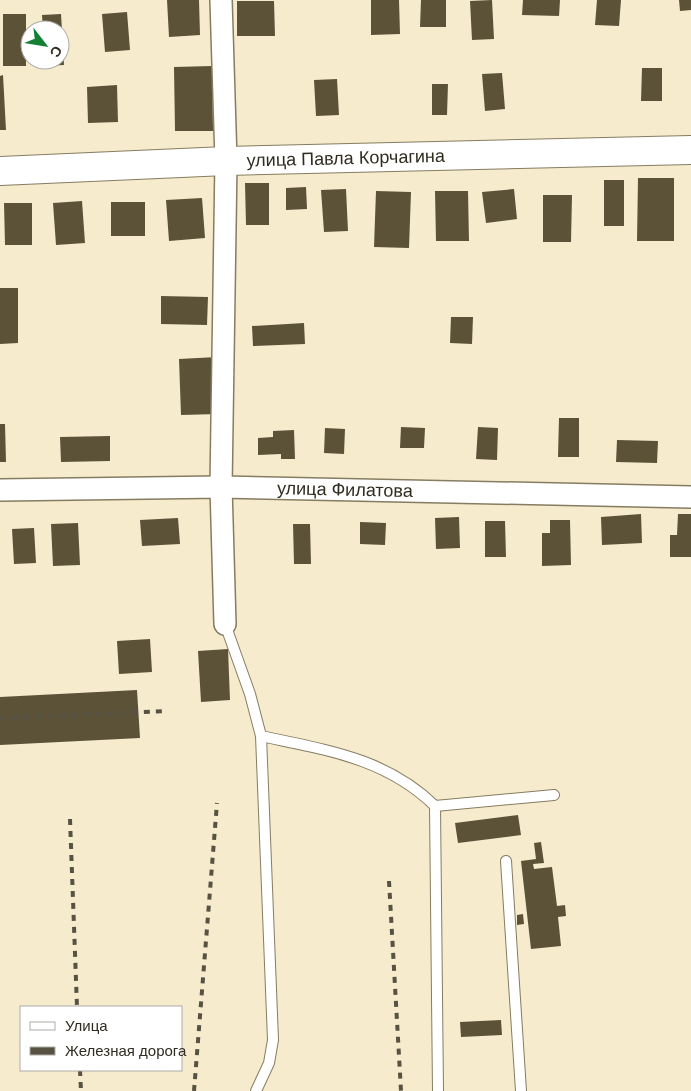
<svg xmlns="http://www.w3.org/2000/svg" width="691" height="1091" font-family="Arial,sans-serif">
<style>
.building{fill:#5b5238}
.lines{fill:none;stroke-linecap:round;stroke-linejoin:round}
.lane-casing{stroke:#867c61;stroke-width:12}
.street-casing{stroke:#867c61;stroke-width:24}
.secondary-casing{stroke:#867c61;stroke-width:30}
.lane{stroke:#fff;stroke-width:10}
.street{stroke:#fff;stroke-width:21}
.secondary{stroke:#fff;stroke-width:28}
.rail{stroke:#575242;stroke-width:4;stroke-dasharray:6 6;stroke-linecap:butt}
.labels{text-anchor:middle;stroke-width:5;stroke-linejoin:round;paint-order:stroke}
.street-label{font-size:18px;fill:#302c20;stroke:#fff}
</style>
<rect width="100%" height="100%" fill="#f6ebcd"/>
<!-- building -->
<path class="building" d="M167 0H199L200 35 169 37Z
M371 0H399L400 34 371 35Z
M421 0H446V27H420Z
M492 0 494 39 472 40 470 1Z
M523 0H560L559 16 522 15Z
M597 0H621L619 26 595 25Z
M679 0H691V10L680 11Z
M237 1H274L275 36H237Z
M127 12 130 50 105 52 102 14Z
M3 14H26V66H3Z
M61 14 64 65 45 66V60H60V30H43L42 15Z
M212 66 213 131H175L174 67Z
M642 68H662V101H641Z
M502 73 505 109 485 111 482 74Z
M3 75 6 130H0V76Z
M337 79 339 115 316 116 314 80Z
M432 84H448L447 115H432Z
M117 85 118 122 88 123 87 87Z
M638 178H674V241H637Z
M604 180H624V226H604Z
M245 183H269V225H246Z
M306 187 307 209 286 210V188Z
M346 189 348 231 324 232 321 190Z
M514 189 517 219 486 223 482 192Z
M376 191 411 192 409 248 374 247Z
M435 191H468L469 241H436Z
M543 195H572L571 242H543Z
M202 198 205 238 169 241 166 200Z
M82 201 85 243 56 245 53 203Z
M111 202H145V236H111Z
M4 203H32V245H5Z
M0 288H18V343L0 344Z
M161 296 208 297 207 325 161 324Z
M451 317H473L472 344 450 343Z
M304 323 305 344 253 346 252 326Z
M217 357 218 414 181 415 179 359Z
M559 418H579V457H558Z
M0 424H5L6 462H0Z
M401 427 425 428 424 448H400Z
M478 427 498 428 497 460 476 459Z
M325 428 345 429 344 454 324 453Z
M294 430 295 459H281V454L258 455V438L273 437V431Z
M110 436V461L61 462 60 437Z
M617 440 658 441 657 463 616 462Z
M641 514 642 543 602 545 601 517Z
M678 514H691V557H670V535H677Z
M459 517 460 548 436 549 435 518Z
M178 518 180 544 142 546 140 520Z
M550 520H570L571 565 542 566V533H550Z
M485 521H505L506 557H485Z
M360 522 386 523 385 545 360 544Z
M78 523 80 565 53 566 51 524Z
M293 524H310L311 564H294Z
M34 528 36 563 14 564 12 529Z
M150 639 152 672 119 674 117 641Z
M228 649 230 700 201 702 198 651Z
M137 690 140 738 0 745V697Z
M518 815 521 835 458 843 455 823Z
M541 842 544 863 533 864 534 869 552 867 557 906 565 905 566 916 558 917 561 946 531 949 521 861 536 859 534 843Z
M523 914 524 924 517 925V915Z
M501 1020 502 1035 461 1037 460 1022Z"/>
<g class="lines">
<!-- lane casing -->
<g class="lane-casing">
<path id="lane" d="M225 624 250 694 261 736 273 1040 269 1063 256 1091
M261 736C326 750 386 758 435 806L438 1091
M435 806 554 795
M506 861 521 1091"/>
</g>
<!-- street casing -->
<g class="street-casing">
<g id="street">
<path d="M221 0 226 161 221 487 225 624"/>
<path id="s1" d="M0 490 221 487 691 497"/>
</g>
</g>
<!-- secondary casing -->
<g class="secondary-casing">
<g id="secondary">
<path id="s2" d="M0 171 226 161 691 150"/>
</g>
</g>
<!-- lane -->
<use href="#lane" class="lane"/>
<!-- street -->
<use href="#street" class="street"/>
<!-- secondary -->
<use href="#secondary" class="secondary"/>
<!-- rail -->
<path class="rail" d="M0 718 165 711
M70 819 77 1007
M389 881 401 1091
M80 1070 81 1091
M194 1091 217 803"/>
</g>
<g class="labels">
<!-- street labels -->
<g class="street-label">
<text dy="6" stroke="none"><textPath href="#s2" startOffset="346">улица Павла Корчагина</textPath></text>
<text dy="6" stroke="none"><textPath href="#s1" startOffset="345">улица Филатова</textPath></text>
</g>
</g>
<!-- legend -->
<rect x="20" y="1006" width="162" height="65" fill="#ffffff" stroke="#acaba6"/>
<rect x="30" y="1022" width="25" height="8" fill="#ffffff" stroke="#acaba6"/>
<text x="65" y="1031" font-size="15" fill="#302c20">Улица</text>
<rect x="30" y="1047" width="25" height="8" fill="#575242" stroke="#acaba6"/>
<text x="65" y="1056" font-size="15" fill="#302c20">Железная дорога</text>
<!-- north arrow -->
<g transform="translate(45 45) rotate(121)"><circle r="24" fill="#ffffff" stroke="#acaba6"/>
<path d="M0-4L9 19L0 12L-9 19Z" fill="#148036"/>
<text y="-8" font-size="14" font-weight="bold" text-anchor="middle" fill="#302c20">С</text>
</g>
</svg>
